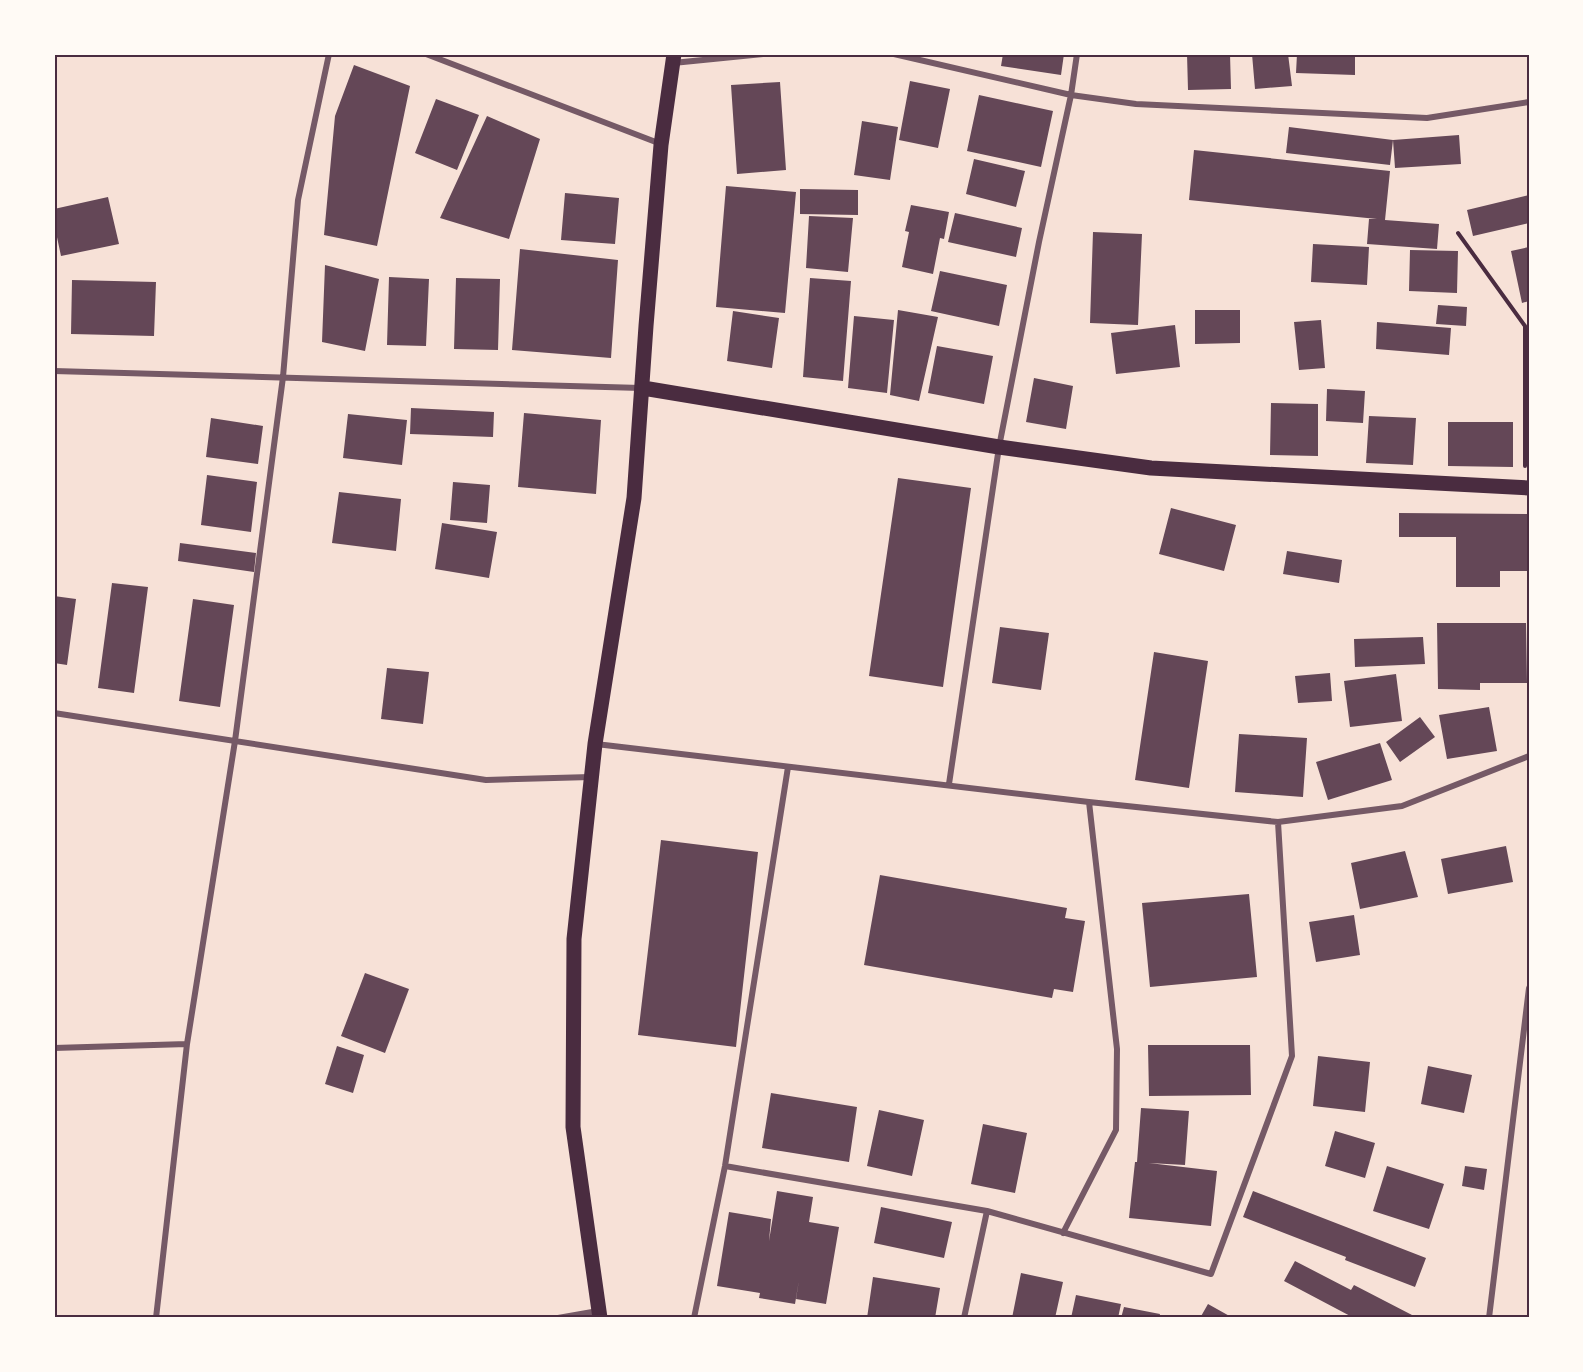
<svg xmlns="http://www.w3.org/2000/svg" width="1583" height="1372" font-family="Roboto,sans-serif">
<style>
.building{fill:#644757}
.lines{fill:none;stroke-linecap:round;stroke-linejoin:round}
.path{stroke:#4a2c40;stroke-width:4}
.minor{stroke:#755966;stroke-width:6}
.primary{stroke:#4a2c40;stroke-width:15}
.neatline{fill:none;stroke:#4a2c40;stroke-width:2}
</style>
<rect width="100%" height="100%" fill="#f7e1d7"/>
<!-- building -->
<path class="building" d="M1003 54H1064L1061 75 1001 66Z
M1187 54H1230L1231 89 1188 90Z
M1252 54H1288L1292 86 1255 89Z
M1297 54H1355V75L1296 73Z
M354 65 410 86 377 246 324 235 335 116Z
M910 81 950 89 938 148 899 140Z
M780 82 786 170 737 174 731 85Z
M979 95 1053 111 1041 167 967 151Z
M436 99 479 115 457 170 415 153Z
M487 116 540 139 509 239 440 218Z
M862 121 898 127 890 180 854 175Z
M1289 127 1393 140 1390 165 1286 153Z
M1459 135 1461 164 1395 168 1393 140Z
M1194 150 1390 171 1385 220 1439 224 1437 249 1367 244 1369 219H1377L1189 200Z
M974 159 1025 171 1016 207 966 194Z
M726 186 796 192 785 313 716 307Z
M800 189 858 190V215L800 214Z
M565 193 619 198 615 244 561 240Z
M1529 195V223L1473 236 1467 210Z
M108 197 119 244 61 256 54 223V209Z
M911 205 949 212 944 239 940 238 933 274 902 267 909 232 905 231Z
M955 213 1022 228 1016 257 948 242Z
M809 216 853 218 848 272 806 268Z
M1093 232 1142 234 1138 325 1090 323Z
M1313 244 1369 247 1367 285 1311 282Z
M1529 247V301L1522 303 1511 251Z
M520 249 618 260 611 358 512 350Z
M1410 250 1458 251 1457 293 1409 291Z
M325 265 379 279 365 351 322 342Z
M940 271 1007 285 999 326 931 311Z
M389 277 429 279 426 346 387 345Z
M456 278 500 279 498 350 454 349Z
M810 278 851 281 843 381 803 377Z
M72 280 156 282 154 336 71 334Z
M1438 305 1467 307 1466 326 1436 324Z
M898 310 938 317 919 401 890 395Z
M1195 310H1240V343L1195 344Z
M733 311 779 318 772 368 727 361Z
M854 316 894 320 887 393 848 388Z
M1321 320 1325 368 1299 370 1294 322Z
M1377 322 1451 328 1449 355 1376 349Z
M1175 325 1180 367 1116 374 1111 333Z
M937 346 993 356 984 404 928 393Z
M1034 378 1073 386 1066 429 1026 422Z
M1327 389 1365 391 1363 423 1326 421Z
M1271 403 1318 404V456L1270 455Z
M411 408 494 412 493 437 410 434Z
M524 413 601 420 596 494 518 487Z
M348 414 407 420 402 465 343 458Z
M1369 416 1416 418 1413 465 1366 463Z
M211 418 263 426 258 464 206 457Z
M1448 422H1513V467L1448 466Z
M207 475 257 482 251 532 201 525Z
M898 478 971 488 943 687 869 676Z
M453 482 490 485 487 523 450 520Z
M339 492 401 499 396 551 332 543Z
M1171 508 1236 525 1224 571 1159 554Z
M1399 513 1529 514V571H1500V587H1456V537H1399Z
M442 523 497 532 489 578 435 569Z
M180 543 256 553 254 572 178 561Z
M1287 551 1342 560 1339 583 1283 574Z
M112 583 148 587 134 693 98 688Z
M54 596 76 599 67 665 54 663Z
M193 599 234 605 220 707 179 701Z
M1437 623H1526L1527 683H1480V690L1438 689Z
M1000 627 1049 633 1041 690 992 683Z
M1423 637 1425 664 1355 667 1354 639Z
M1154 652 1208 661 1189 788 1135 780Z
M387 668 429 672 423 724 381 719Z
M1330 673 1332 701 1298 703 1295 676Z
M1396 674 1402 721 1350 727 1344 681Z
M1489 707 1497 751 1447 759 1439 715Z
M1420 717 1435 737 1400 762 1386 742Z
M1239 734 1307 738 1303 797 1235 792Z
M1380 743 1392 780 1328 800 1316 762Z
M661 840 758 852 736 1047 638 1035Z
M1506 846 1513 882 1448 894 1441 859Z
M1405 851 1418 897 1360 909 1351 863Z
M880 875 1067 908 1065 918 1085 921 1073 992 1054 989 1052 998 864 965Z
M1249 894 1257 977 1150 987 1142 903Z
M1354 915 1360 955 1316 962 1309 922Z
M365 973 409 989 385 1053 341 1036Z
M1148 1045H1250L1251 1095 1149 1096Z
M337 1046 364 1055 353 1093 325 1084Z
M1318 1056 1370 1062 1365 1112 1313 1106Z
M1428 1066 1472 1075 1464 1113 1421 1104Z
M771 1093 857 1107 849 1162 762 1148Z
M1141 1108 1189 1111 1185 1165 1149 1163 1217 1171 1211 1226 1129 1218 1135 1162H1137Z
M879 1110 924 1120 912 1176 867 1166Z
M983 1124 1027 1133 1015 1193 971 1184Z
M1335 1131 1375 1143 1365 1178 1325 1166Z
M1387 1166 1444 1184 1429 1229 1373 1211Z
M1465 1166 1487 1169 1484 1190 1462 1186Z
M777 1191 813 1197 809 1222 839 1227 826 1304 796 1299 799 1280 795 1304 759 1298 760 1293 717 1286 729 1212 771 1219 769 1241Z
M1253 1191 1426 1258 1415 1287 1345 1260 1346 1257 1243 1217Z
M881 1207 952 1222 944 1258 874 1243Z
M1295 1261 1351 1290 1354 1285 1412 1315 1410 1318H1354L1284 1281Z
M1021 1273 1063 1282 1055 1318H1012Z
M873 1277 940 1288 935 1318H867Z
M1076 1295 1121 1304 1118 1318H1071Z
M1208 1304 1233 1318H1200Z
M1124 1307 1160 1314 1159 1318H1121Z"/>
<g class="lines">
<!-- path -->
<path class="path" d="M1458 233 1525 326V466"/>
<!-- minor -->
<path class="minor" d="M426 54 661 144
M894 54 1071 95 1136 104 1427 118 1529 102
M673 63 763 54
M54 371 641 388
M54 713 486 780 591 777
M596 744 1089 802 1278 822 1402 806 1529 756
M949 784 999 447 1039 242 1071 95 1077 54
M54 1048 187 1044
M725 1166 987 1211 1211 1274 1292 1056 1278 822
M1063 1233 1116 1130 1117 1049 1089 802
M156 1318 187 1044 235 741 283 377 298 200 329 54
M558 1318 598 1311
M694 1318 725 1166 788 767
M964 1318 987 1211
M1489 1318 1529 988"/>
<!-- primary -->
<path class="primary" d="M643 388 999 447 1151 468 1529 488
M600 1318 573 1127 574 939 595 744 634 498 646 326 661 145 674 54"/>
</g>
<!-- border -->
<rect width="1583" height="1372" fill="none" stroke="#fffaf5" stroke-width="111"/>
<rect x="56" y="56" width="1472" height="1260" class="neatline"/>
</svg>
